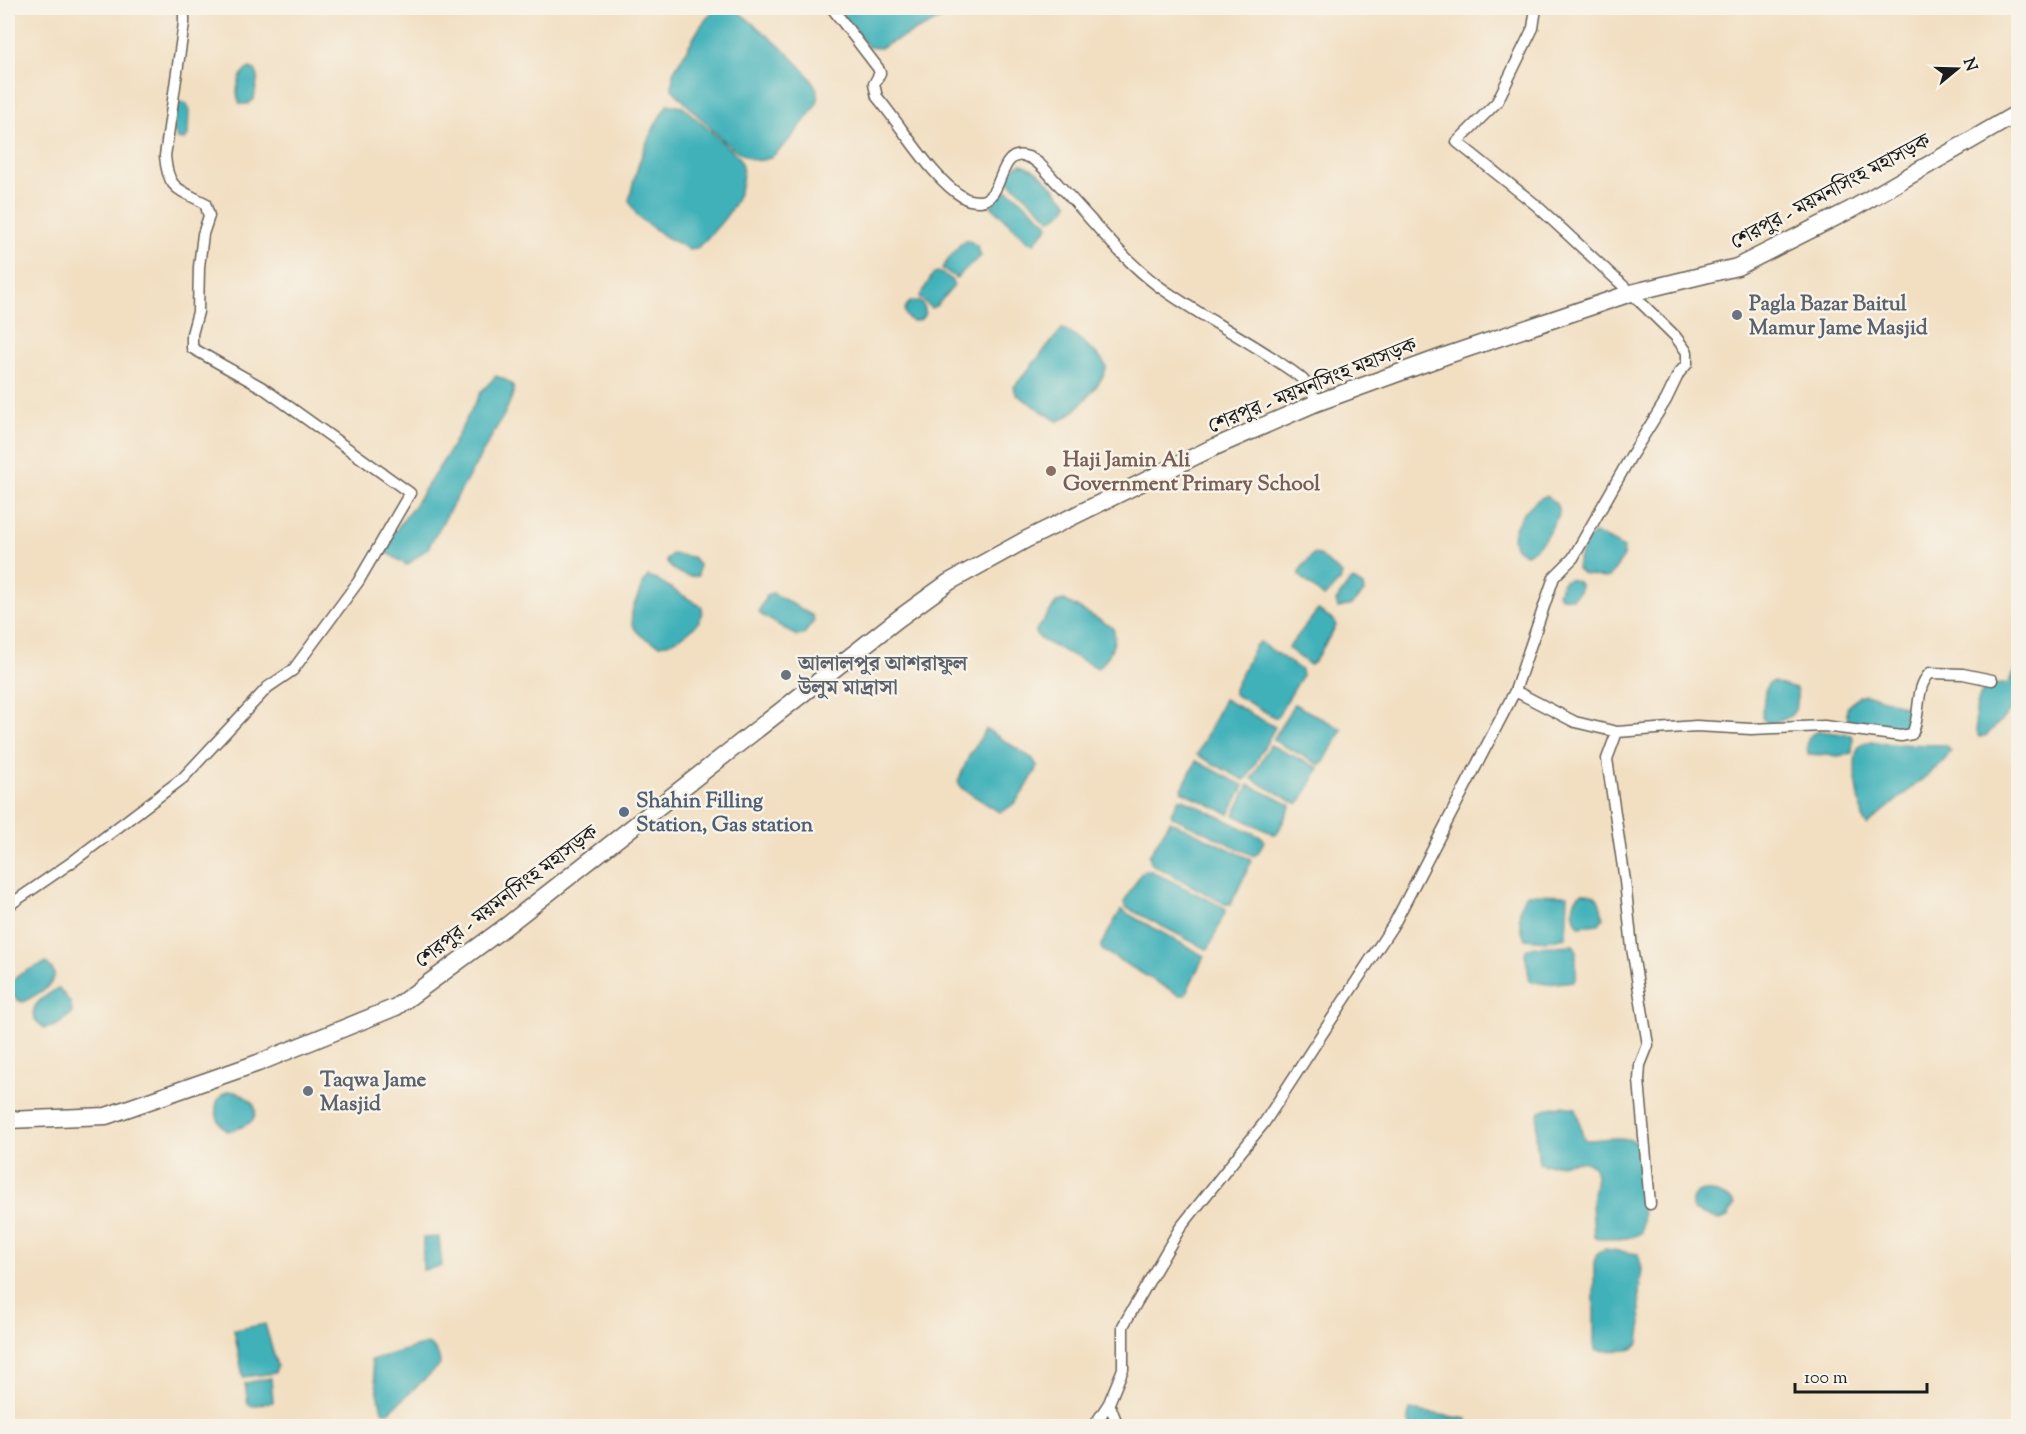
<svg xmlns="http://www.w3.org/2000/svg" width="2026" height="1434" font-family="'Sorts Mill Goudy','Noto Serif Bengali',serif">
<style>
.water{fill:#41b1b9;stroke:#2e666a;stroke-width:1.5}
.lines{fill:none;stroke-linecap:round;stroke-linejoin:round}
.street-casing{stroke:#676056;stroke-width:13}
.primary-casing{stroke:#676056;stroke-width:19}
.street{stroke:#fff;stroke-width:10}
.primary{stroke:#fff;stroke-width:16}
.worship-dot{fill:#6b7280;stroke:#f7f3e8;stroke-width:2}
.education-dot{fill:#8d6e63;stroke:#f7f3e8;stroke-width:2}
.service-dot{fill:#5c6f8a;stroke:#f7f3e8;stroke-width:2}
.labels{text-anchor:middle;stroke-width:5;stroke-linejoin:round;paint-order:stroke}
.street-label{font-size:21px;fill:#1c1c1c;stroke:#f7f3e8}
.worship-label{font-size:21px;font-weight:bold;fill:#5b616d;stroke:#f7f3e8;text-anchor:start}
.education-label{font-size:21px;font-weight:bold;fill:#785e54;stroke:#f7f3e8;text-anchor:start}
.service-label{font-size:21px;font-weight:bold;fill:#4e5e75;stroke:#f7f3e8;text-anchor:start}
</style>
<rect width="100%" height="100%" fill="#f7f3e8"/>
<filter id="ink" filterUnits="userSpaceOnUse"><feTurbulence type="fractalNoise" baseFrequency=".0167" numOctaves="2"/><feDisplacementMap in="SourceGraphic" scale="12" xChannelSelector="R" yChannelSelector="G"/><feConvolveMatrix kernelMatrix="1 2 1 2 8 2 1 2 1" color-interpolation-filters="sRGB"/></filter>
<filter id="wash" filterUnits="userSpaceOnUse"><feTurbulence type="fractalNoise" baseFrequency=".008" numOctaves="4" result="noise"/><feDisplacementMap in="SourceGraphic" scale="24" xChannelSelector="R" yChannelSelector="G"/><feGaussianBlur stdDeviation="1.35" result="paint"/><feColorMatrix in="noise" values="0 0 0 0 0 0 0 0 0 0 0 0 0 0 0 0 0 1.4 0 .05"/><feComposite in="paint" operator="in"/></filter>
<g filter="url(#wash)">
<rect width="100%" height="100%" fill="#f2dfc2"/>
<!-- water -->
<path class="water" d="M715 8H733L741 14C757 27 825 79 818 100 815 109 795 133 788 141 779 150 770 163 755 160 732 155 690 107 672 89L673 73 700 27Z
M837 8H963L880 48 868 47Z
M250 68 255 70 258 76 254 99 248 104H240C234 93 238 72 250 68Z
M177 101 187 104 189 108 188 135 185 140 177 139 173 129Z
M668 104 683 107 739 157C754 192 720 226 697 248L688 249 663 235 638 217 629 201C636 167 648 133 668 104Z
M1021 164C1039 168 1054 189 1067 202L1068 204C1064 211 1058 218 1050 219L1048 217 1009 181 1007 175 1014 167Z
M1007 190 1014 194 1047 223 1048 227 1034 243 1029 242 991 206 994 201Z
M968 240 977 246 981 256 956 278 942 268 961 243Z
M937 272C944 273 953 279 954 286L936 306 931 308 920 298V296L933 274Z
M905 311a10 10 0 1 1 20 0a10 10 0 1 1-20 0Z
M1062 329C1070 330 1107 360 1106 368 1103 382 1070 420 1057 421L1016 394 1014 387Z
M496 376C523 385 513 392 505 413L428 548 407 565 384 551 386 543 414 506 446 457 481 392Z
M1547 496C1554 500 1559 507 1559 515L1544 539 1535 549 1526 554C1494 544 1530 498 1547 496Z
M1593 534 1602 536 1624 548 1623 558 1609 577 1604 578 1583 574 1577 569C1578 558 1585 541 1593 534Z
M672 554 692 557 699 565 698 576C687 578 670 571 666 560Z
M1313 554 1319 555 1342 574 1340 581 1324 597 1299 575V571Z
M648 576 656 579 702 607C705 626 676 642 660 645 635 636 624 624 637 598 640 590 643 582 648 576Z
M1569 579 1577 581 1581 586 1578 593 1572 598 1561 597 1558 594 1563 581Z
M1353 580 1363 586 1364 592 1352 605 1338 608 1336 601 1349 582Z
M773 593 813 616 814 621 803 635 797 636 760 614 759 610 768 594Z
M1064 600 1112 627C1120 639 1108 659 1098 668L1043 641 1036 634V630L1057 602Z
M1318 610 1334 620 1336 626 1315 661 1310 665 1288 648Z
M1260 642 1301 670 1302 676 1277 717H1274L1234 694V689L1255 646Z
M2018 670V703L1987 735 1980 737C1971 724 1976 694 1988 685L2008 684 2014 671Z
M1773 682 1796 689C1802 712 1789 721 1768 723L1762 718 1765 691 1768 684Z
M1859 695 1875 696 1907 707C1910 714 1907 723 1903 729L1896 730 1851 724 1847 716V708Z
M1224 699 1275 727 1248 777 1244 780 1197 755Z
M1294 704 1342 729 1324 762 1320 765 1273 740Z
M986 729 1033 759 1037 766 1036 771C1026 786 1018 807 999 812L960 787 958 781 969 756Z
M1819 731 1851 735 1853 738 1852 753 1840 756 1808 754C1806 743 1807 734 1819 731Z
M1872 741 1888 744 1945 745 1951 751 1943 762 1867 825 1864 822C1861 806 1849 759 1859 747 1862 743 1867 742 1872 741Z
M1270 745 1319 768 1300 803 1297 804 1252 779Z
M1196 761 1244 786 1229 814 1181 791Z
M1249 785 1291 805 1277 834 1275 835 1234 815Z
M1179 799H1183L1263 838 1264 841 1258 853 1254 856 1173 817 1171 813Z
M1170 821 1250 859 1251 862 1231 904H1225L1152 864 1149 856Z
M1149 870 1225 908 1226 910 1209 948 1206 949 1125 907 1124 902 1142 872Z
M1582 893C1600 892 1600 903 1603 918L1599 924 1579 926C1571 916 1571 899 1582 893Z
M1528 894 1568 895 1566 937 1547 941 1525 939C1519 926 1517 910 1524 897Z
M1121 910 1204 956 1185 995H1179L1102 950 1101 945Z
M1573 945 1576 949V978L1574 981 1547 984 1530 981 1525 953 1527 949 1533 947Z
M46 963C69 980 37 994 23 1002 16 1000 11 996 11 988 12 973 34 968 46 963Z
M59 988 71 1004 72 1013 56 1026 45 1028C19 1012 42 997 59 988Z
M230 1091C240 1092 261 1103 254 1117 251 1125 237 1129 228 1131 213 1122 210 1097 230 1091Z
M1561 1106 1576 1108 1583 1137 1586 1140C1603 1140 1623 1134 1638 1143 1644 1171 1643 1203 1642 1232 1630 1241 1612 1238 1598 1239L1594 1235 1592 1202 1596 1176 1594 1166C1577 1154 1557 1170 1539 1163L1536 1138 1538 1114 1544 1109Z
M1704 1191 1718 1193 1732 1200 1734 1205 1728 1217 1719 1220 1693 1210C1690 1200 1693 1193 1704 1191Z
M439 1237 442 1266 423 1270V1238Z
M1605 1249 1638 1254 1642 1269 1639 1292 1641 1328 1639 1343 1634 1348 1628 1350 1597 1351 1594 1345V1262L1598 1252Z
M265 1324 277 1366 275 1373 243 1377 234 1330Z
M426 1344C435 1346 440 1356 440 1365L389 1412H384L382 1411 371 1360Z
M271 1378 273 1402 251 1406 248 1404 245 1383Z
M1410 1410 1467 1419V1423L1473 1426H1410L1408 1416Z"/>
</g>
<g filter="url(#ink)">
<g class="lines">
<!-- street casing -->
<g class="street-casing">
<path id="street" d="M832 8 878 68 880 73 874 84 877 97C901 125 933 180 963 197 967 200 975 201 980 201 1005 199 997 146 1028 157 1040 161 1050 176 1058 184 1091 218 1120 257 1157 285 1194 312 1235 333 1273 358 1283 366 1298 373 1306 383 1311 388 1314 395 1316 403
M1515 691 1575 722 1617 732 1696 726 1751 729 1824 726 1901 736 1912 734C1922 713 1914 689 1930 673L1963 674 1992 680
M1617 732 1607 759 1625 881 1632 948 1648 1045 1640 1065 1639 1080 1650 1204
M8 906 72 862 183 778 268 687 293 670 358 582 410 493 263 388 192 348V334L198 312 199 267 203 234 209 216 205 203C178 189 168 190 165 156L184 23V8
M1109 1403 1118 1426
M1094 1426 1109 1403 1123 1369V1326L1180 1228 1264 1123 1395 922 1515 691 1554 577 1573 558 1631 456 1666 400 1679 373 1687 364V352L1675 336 1631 293 1536 205 1457 142 1497 102 1533 28 1536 8"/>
</g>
<!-- primary casing -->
<g class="primary-casing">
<path id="primary" d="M8 1120 106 1116 258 1063 396 1007 505 927 898 619 949 582 1027 539 1210 449 1316 403 1445 356 1631 293 1737 267 1852 209 2018 113"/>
</g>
<!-- street -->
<use href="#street" class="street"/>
<!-- primary -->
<use href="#primary" class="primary"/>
</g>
</g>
<!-- markers -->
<g class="worship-dot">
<circle cx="1737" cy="315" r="6"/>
<circle cx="786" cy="675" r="6"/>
<circle cx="308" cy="1091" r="6"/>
</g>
<circle class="education-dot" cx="1051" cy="471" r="6"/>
<circle class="service-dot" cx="624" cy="812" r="6"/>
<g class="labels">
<!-- street labels -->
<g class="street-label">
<text transform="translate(1830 191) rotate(-28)" y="7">শেরপুর - ময়মনসিংহ মহাসড়ক</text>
<text transform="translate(1312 385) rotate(-22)" y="7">শেরপুর - ময়মনসিংহ মহাসড়ক</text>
<text transform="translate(506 896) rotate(-37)" y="7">শেরপুর - ময়মনসিংহ মহাসড়ক</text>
</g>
<!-- worship labels -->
<g class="worship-label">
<text x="1749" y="310">Pagla Bazar Baitul<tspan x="1749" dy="24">Mamur Jame Masjid</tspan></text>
<text x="798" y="670">আলালপুর আশরাফুল<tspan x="798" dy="24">উলুম মাদ্রাসা</tspan></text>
<text x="320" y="1086">Taqwa Jame<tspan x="320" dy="24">Masjid</tspan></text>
</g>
<!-- education labels -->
<g class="education-label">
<text x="1063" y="466">Haji Jamin Ali<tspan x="1063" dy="24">Government Primary School</tspan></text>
</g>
<!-- service labels -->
<g class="service-label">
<text x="636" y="807">Shahin Filling<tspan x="636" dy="24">Station, Gas station</tspan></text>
</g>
</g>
<!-- margin -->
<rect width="2026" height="1434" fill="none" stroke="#f7f3e8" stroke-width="30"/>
<!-- north arrow -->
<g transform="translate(1957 69) rotate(71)" stroke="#f7f3e8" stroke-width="4.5" paint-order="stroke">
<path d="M0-4.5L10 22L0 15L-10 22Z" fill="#1c1c1c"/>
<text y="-9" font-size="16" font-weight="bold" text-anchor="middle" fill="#1c1c1c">N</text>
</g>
<!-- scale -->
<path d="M1795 1383v9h132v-9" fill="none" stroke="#1c1c1c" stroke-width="3"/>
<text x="1804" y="1383" font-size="18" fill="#1c1c1c" stroke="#f7f3e8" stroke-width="4.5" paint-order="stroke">100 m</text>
</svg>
